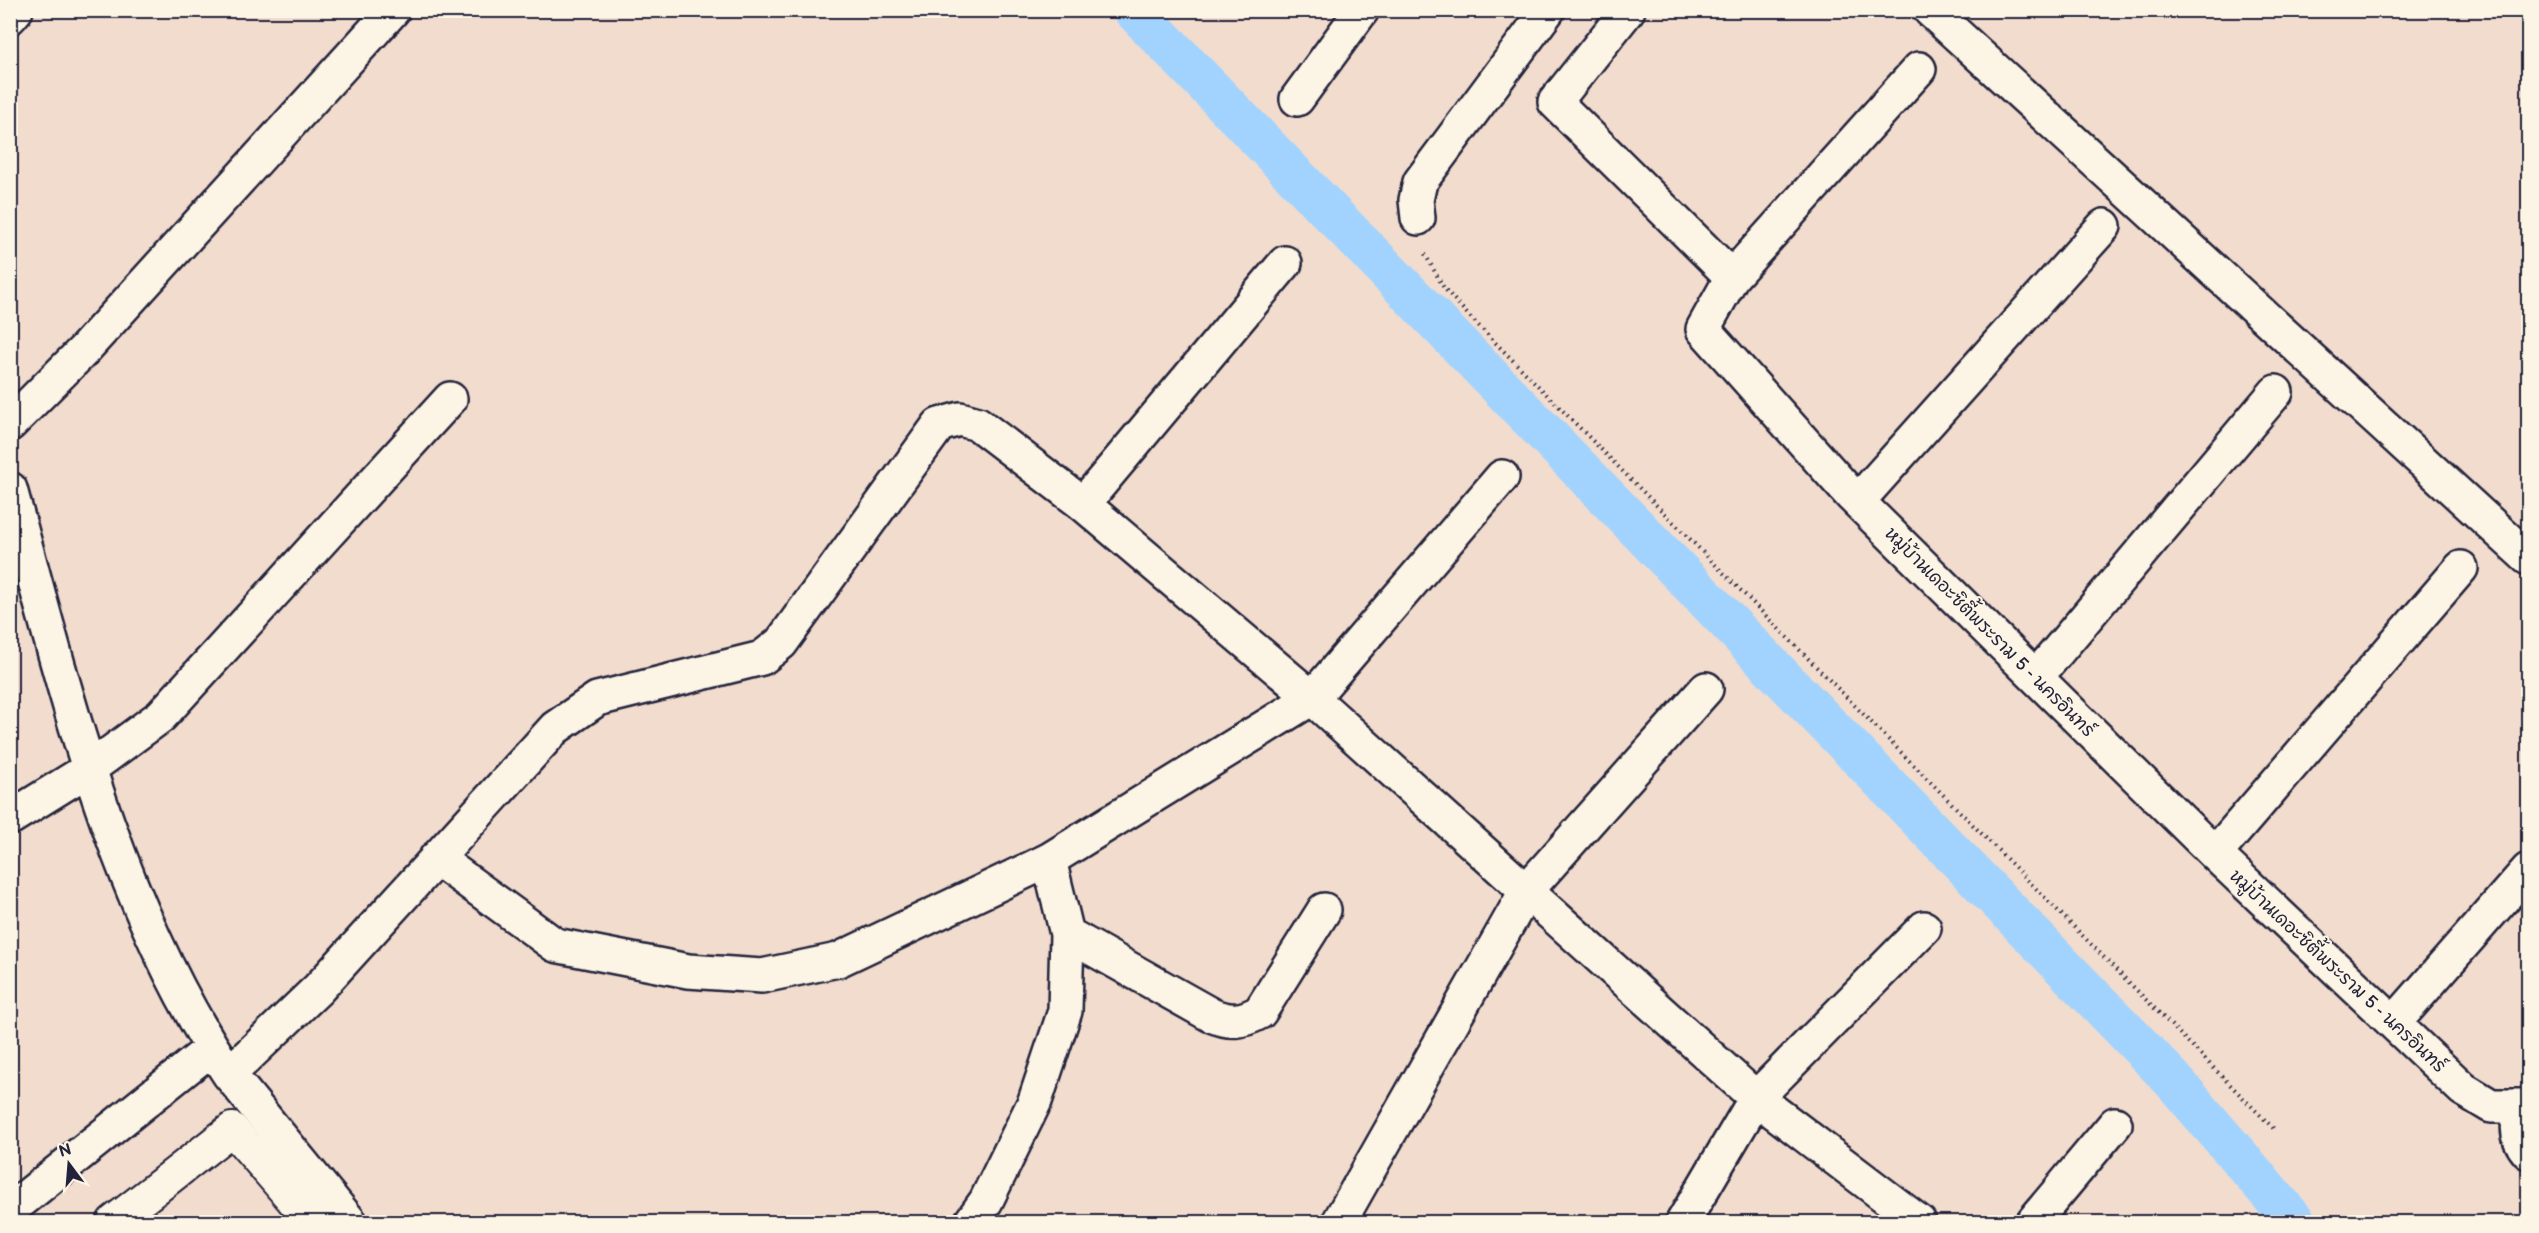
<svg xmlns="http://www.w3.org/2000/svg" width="2539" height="1233" font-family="'Balsamiq Sans','Playpen Sans Thai',sans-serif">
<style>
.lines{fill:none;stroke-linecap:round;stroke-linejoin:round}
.canal{stroke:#a1d3fe;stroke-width:42}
.pedestrian-casing{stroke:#22223b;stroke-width:36}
.minor-casing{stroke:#22223b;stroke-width:38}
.path{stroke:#22223b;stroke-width:4;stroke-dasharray:1.5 4.5;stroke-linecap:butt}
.pedestrian{stroke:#fcf5e5;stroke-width:32}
.minor{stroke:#fcf5e5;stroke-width:33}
.labels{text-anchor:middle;stroke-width:4.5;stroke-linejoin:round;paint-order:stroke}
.street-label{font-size:18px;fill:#22223b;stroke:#fcf5e5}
</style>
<rect width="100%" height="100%" fill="#f2dcce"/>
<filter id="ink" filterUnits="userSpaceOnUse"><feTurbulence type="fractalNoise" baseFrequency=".0167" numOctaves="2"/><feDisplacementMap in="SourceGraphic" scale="12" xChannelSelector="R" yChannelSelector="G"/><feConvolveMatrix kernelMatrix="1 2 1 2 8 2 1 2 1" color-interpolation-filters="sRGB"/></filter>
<g filter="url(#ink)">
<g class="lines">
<!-- canal -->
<path class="canal" d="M1134 10 2172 1079 2295 1222"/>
<!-- pedestrian casing -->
<g class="pedestrian-casing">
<path id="pedestrian" d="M113 1222 232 1129 312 1222"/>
</g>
<!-- minor casing -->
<g class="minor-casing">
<path id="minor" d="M1628 10 1555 102 1732 277 1703 329 1852 496 2215 854 2463 1089 2491 1106H2527
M1930 10 2528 558
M10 17 16 10
M1297 99 1362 10
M1418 218 1416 200 1420 182 1548 10
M1732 277 1919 69
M10 424 83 351 393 10
M10 489C64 686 114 903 229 1074L350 1222
M1858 501 2104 226
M1083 504 1285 263
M2036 677 2276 392
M10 818 89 769 161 716 450 399
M2215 854 2461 568
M436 858 555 945 688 971 762 976 838 960 1049 860 1312 698 1502 477
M1067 934 1211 1015C1230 1023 1242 1022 1260 1012L1324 910
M2394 1023 2528 870
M229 1074 318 989 555 728 597 699 762 658 781 643 939 425 960 419 978 424 1083 504 1312 698 1756 1098 1919 1222
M2528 1104C2515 1119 2515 1137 2528 1152
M10 1210 212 1048
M971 1222 986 1201 1035 1101 1065 1011 1067 934 1049 860
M1339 1222 1527 890 1706 689
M1683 1222 1756 1098 1924 928
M2033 1222 2115 1124"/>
</g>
<!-- path -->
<path class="path" d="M1425 254 1444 288 1469 316 2276 1131"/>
<!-- pedestrian -->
<use href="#pedestrian" class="pedestrian"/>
<!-- minor -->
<use href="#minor" class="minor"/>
</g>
</g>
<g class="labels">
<!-- street labels -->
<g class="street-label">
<text transform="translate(1990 632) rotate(45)" y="6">หมู่บ้านเดอะซิตี้พระราม 5 - นครอินทร์</text>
<text transform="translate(2338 971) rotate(43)" y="6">หมู่บ้านเดอะซิตี้พระราม 5 - นครอินทร์</text>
</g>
</g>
<!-- margin -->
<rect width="2539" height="1233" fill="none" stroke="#fcf5e5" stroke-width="36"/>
<rect x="18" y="18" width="2503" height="1197" fill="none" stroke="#22223b" stroke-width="2" filter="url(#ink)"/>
<!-- north arrow -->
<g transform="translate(69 1164) rotate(344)" stroke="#fcf5e5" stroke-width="4.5" paint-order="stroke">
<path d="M0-4.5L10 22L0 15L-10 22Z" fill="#22223b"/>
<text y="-9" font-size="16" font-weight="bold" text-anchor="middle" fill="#22223b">N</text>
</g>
</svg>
